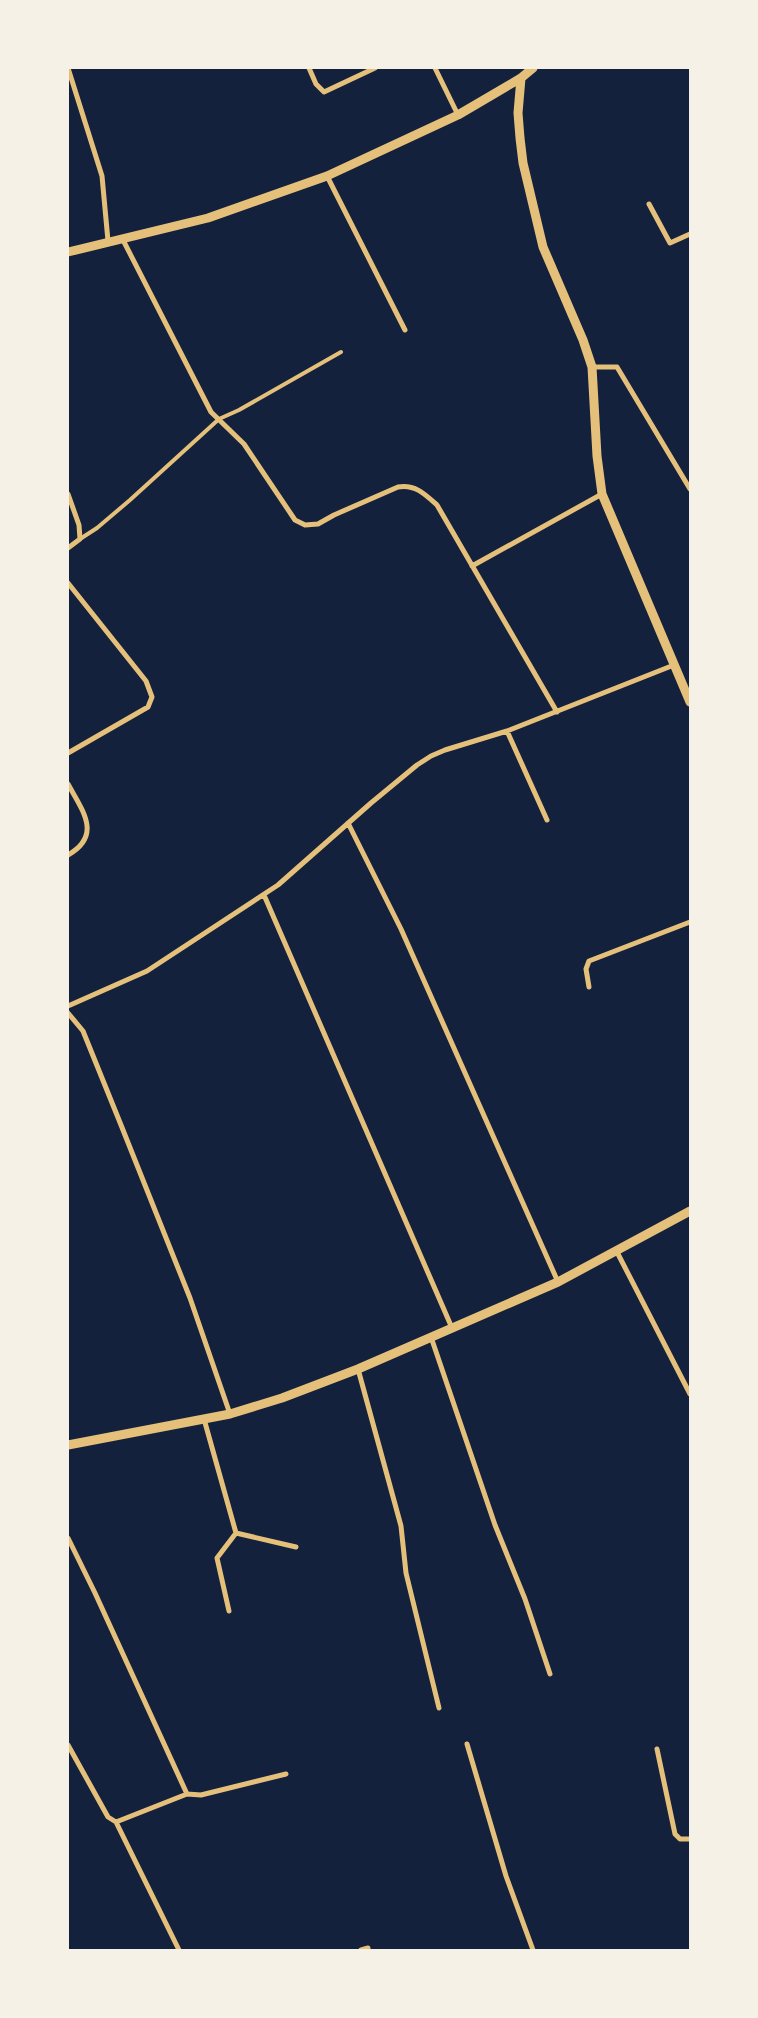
<svg xmlns="http://www.w3.org/2000/svg" width="758" height="2018" font-family="'IBM Plex Sans',sans-serif">
<style>
.lines{fill:none;stroke-linecap:round;stroke-linejoin:round}
.service{stroke:#e5c07b;stroke-width:4}
.minor{stroke:#e5c07b;stroke-width:5}
.tertiary{stroke:#e5c07b;stroke-width:9}
</style>
<rect width="100%" height="100%" fill="#14213d"/>
<g class="lines">
<!-- service -->
<path class="service" d="M80 539 97 528 130 500 219 419 239 410 341 352"/>
<!-- minor -->
<path class="minor" d="M68 68 102 176 108 241
M309 68 316 84 324 92 375 68
M435 68 458 115
M327 176 405 330
M649 204 670 243 690 234
M122 238 211 412 244 444 295 520 305 525 318 524 334 515 398 487C415 484 425 494 437 505L557 712
M592 367H617L690 489
M68 494 79 525 80 539 68 548
M472 566 602 494
M68 583 146 681 152 697 148 707 68 753
M507 731 547 820
M68 784C82 810 103 835 68 855
M348 823 401 929 558 1282
M264 895 452 1328
M589 987 586 969 589 961 690 922
M68 1006 147 971 278 885 371 803 417 765 431 756 445 750 507 731 674 665
M68 1013 83 1031 121 1125 190 1298 230 1414
M617 1252 690 1394
M431 1337 495 1525 525 1599 550 1674
M358 1369 401 1526 406 1573 439 1708
M204 1419 236 1533 296 1547
M68 1538 95 1593 187 1794 116 1822 179 1950
M229 1611 217 1558 236 1533
M467 1744 506 1876 533 1950
M68 1745 108 1817 116 1822
M657 1749 675 1834 680 1839H690
M187 1794 201 1795 286 1774
M361 1950 368 1948"/>
<!-- tertiary -->
<path class="tertiary" d="M521 78 518 113 520 138 523 163 543 247 583 340 592 367 597 456 602 494 690 702
M68 252 208 218 327 176 458 115 521 78 533 68
M68 1445 230 1414 282 1398 358 1369 558 1282 690 1211"/>
</g>
<!-- border -->
<rect width="758" height="2018" fill="none" stroke="#f6f1e7" stroke-width="138"/>
</svg>
